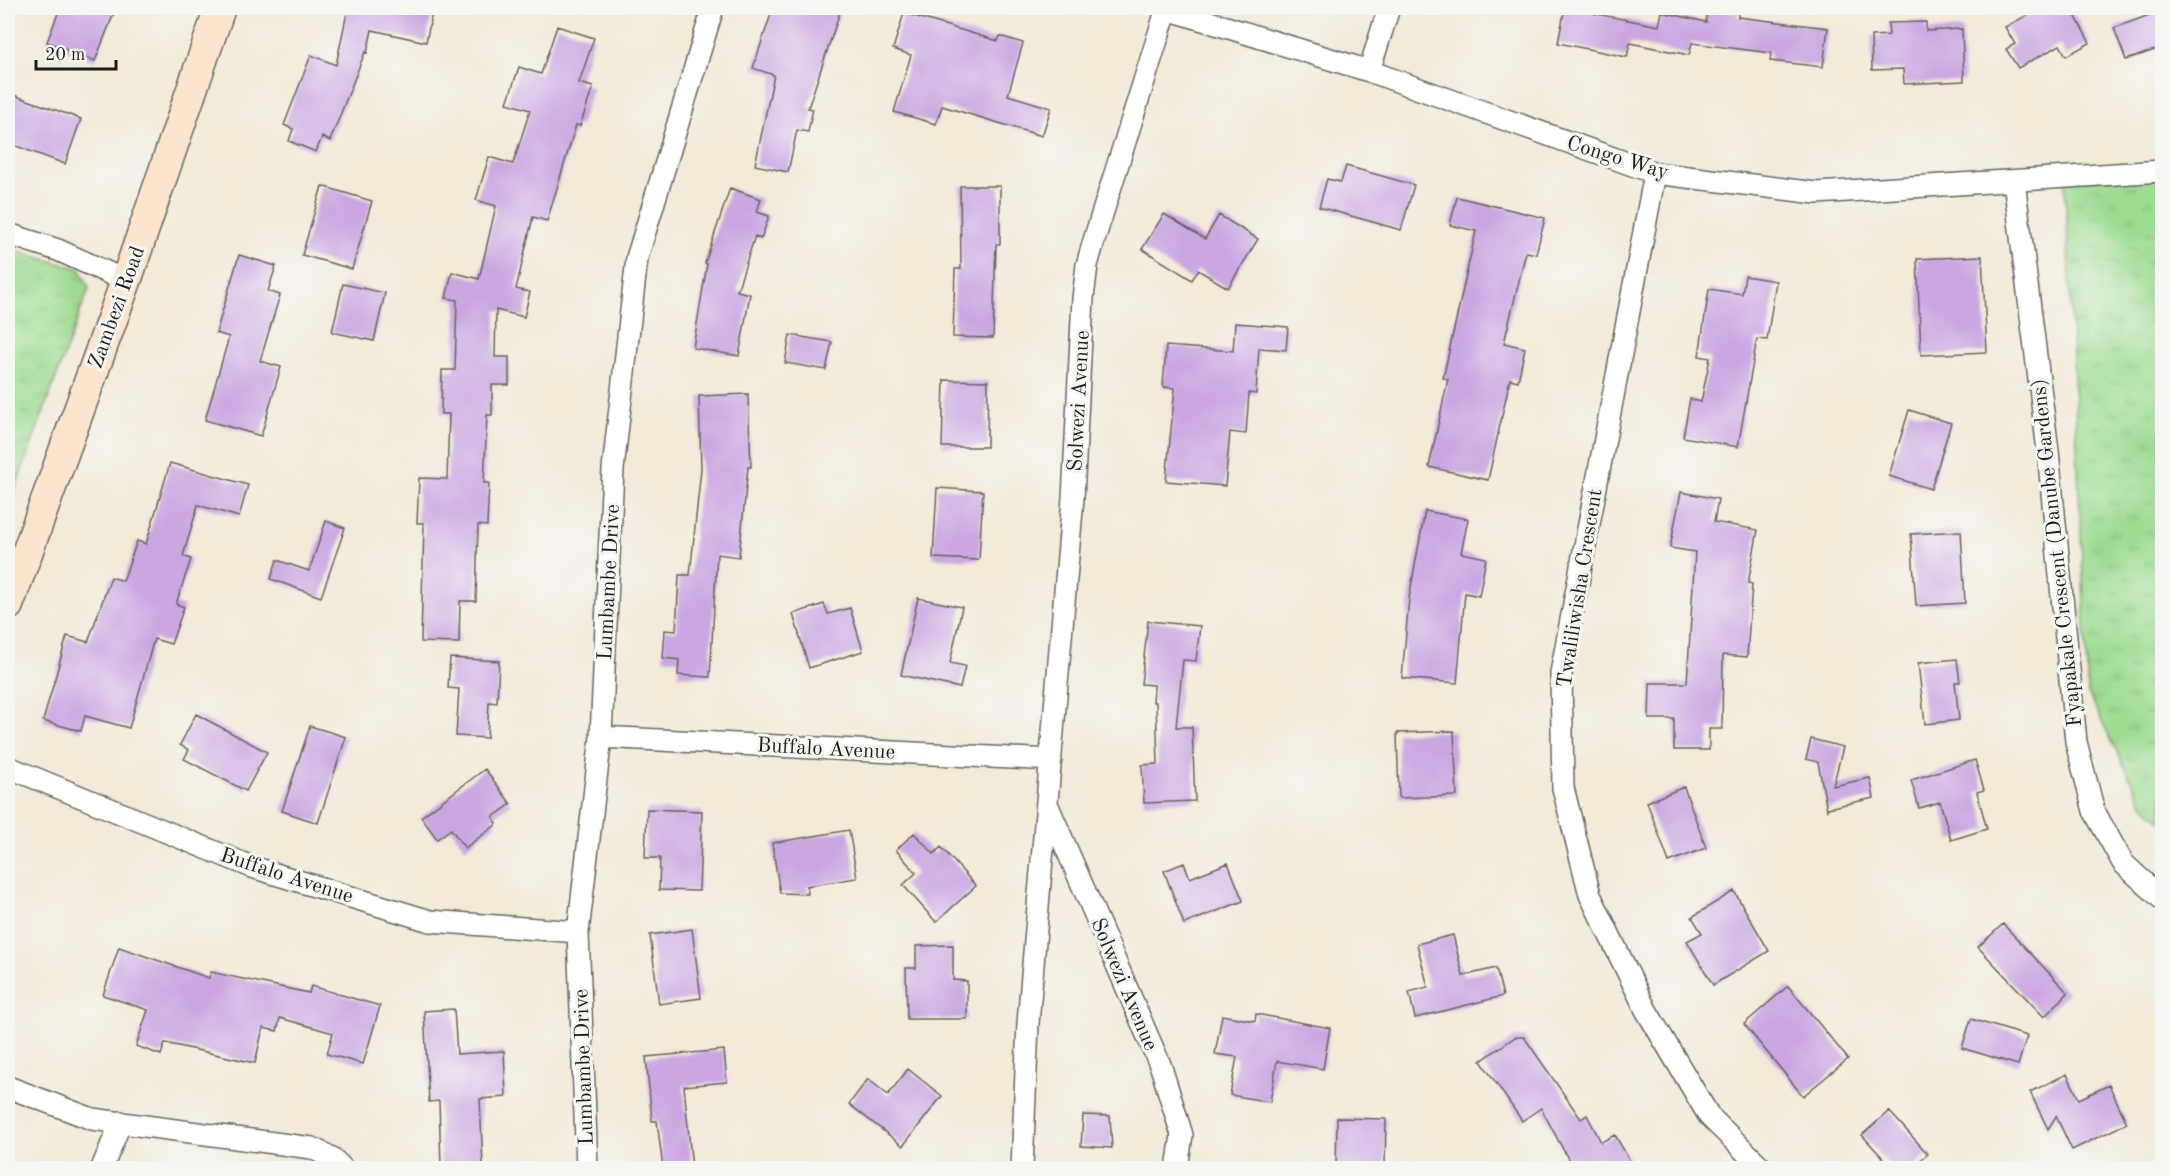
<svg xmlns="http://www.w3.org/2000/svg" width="2170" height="1176" font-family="'Old Standard TT',serif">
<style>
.grass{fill:url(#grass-tufts);stroke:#5c7c57;stroke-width:1.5}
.building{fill:#cba7e2}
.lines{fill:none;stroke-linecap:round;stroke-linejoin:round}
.street-casing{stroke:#67645e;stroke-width:24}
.secondary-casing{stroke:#67645e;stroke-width:33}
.street{stroke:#fff;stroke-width:21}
.secondary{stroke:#fbe5cf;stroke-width:30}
.labels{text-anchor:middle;stroke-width:6;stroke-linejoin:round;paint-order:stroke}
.street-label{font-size:21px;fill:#1c1c1c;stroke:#f6f6f2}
</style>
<defs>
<pattern id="grass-tufts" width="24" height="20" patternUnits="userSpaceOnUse" patternTransform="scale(1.5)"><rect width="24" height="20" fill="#9ddc92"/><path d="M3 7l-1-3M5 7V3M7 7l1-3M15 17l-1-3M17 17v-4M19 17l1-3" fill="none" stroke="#87bc7d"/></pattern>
</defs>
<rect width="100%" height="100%" fill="#f6f6f2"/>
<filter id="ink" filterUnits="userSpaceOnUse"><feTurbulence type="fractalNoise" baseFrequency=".0167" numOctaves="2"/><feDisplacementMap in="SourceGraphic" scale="12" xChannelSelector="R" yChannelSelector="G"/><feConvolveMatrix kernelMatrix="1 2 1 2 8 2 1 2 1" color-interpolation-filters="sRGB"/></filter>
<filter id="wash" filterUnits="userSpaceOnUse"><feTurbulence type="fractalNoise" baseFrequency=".008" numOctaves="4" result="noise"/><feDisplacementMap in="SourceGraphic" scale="24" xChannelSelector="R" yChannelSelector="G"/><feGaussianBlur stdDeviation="1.35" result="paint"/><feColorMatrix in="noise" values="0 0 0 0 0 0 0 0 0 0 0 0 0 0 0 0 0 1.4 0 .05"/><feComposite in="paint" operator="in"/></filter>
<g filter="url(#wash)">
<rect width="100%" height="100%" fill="#f3ead8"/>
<!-- grass -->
<path class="grass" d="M2162 176V821L2143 804 2088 693 2065 181Z
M8 249 80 269 89 288 8 508Z"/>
<g id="blocks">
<!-- building -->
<path class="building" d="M60 8H116L95 61 47 42Z
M348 8H407L432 13 426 42 372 30 367 53 365 52 330 141 322 137 316 152 289 141 293 129 284 125 311 55 336 65Z
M773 8H826L840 12 808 108 813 109 808 132 797 130 788 172 755 165 774 75 753 68Z
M1565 8 1659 26 1662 12 1706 22 1707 9 1738 13V17L1828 28 1823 67 1770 61 1771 53 1692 43 1689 55 1630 43 1627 57 1558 43Z
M2041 8H2071L2090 43 2066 56 2060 45 2018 68 2006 49 2015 44 2005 27Z
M2163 10V47L2126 60 2114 28Z
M904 13 998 41 1000 36 1023 43 1008 95 1051 108 1042 136 942 106 936 124 894 112 911 55 893 49Z
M1926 22V31L1962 29 1964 81 1904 84 1903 69 1872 70 1871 36 1889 35 1888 23Z
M557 26 594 38 579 83 593 87 580 126 576 125 547 221 533 217 516 289 530 292 524 317 496 310 495 357H509V385H492V415H487L484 483H489L487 526 478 525 476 601H460L459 643 421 642 424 523H417L419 478 447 479 449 414H441L442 370H455L457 300 446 298 452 272 479 279 496 206 476 200 489 157 513 164 530 110 507 103 519 67 541 74Z
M8 93 81 119 65 164 8 143Z
M1346 166 1414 185 1401 230 1319 207 1327 179 1341 182Z
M322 186 372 201 352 269 302 255Z
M960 186H1000V244H996L993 338 953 337 955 269H961Z
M730 188 761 199 757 212 769 216 761 239 755 236 737 291 750 294 739 356 693 348 707 264 705 263Z
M1457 197 1545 218 1536 254 1526 252 1504 343 1525 348 1518 381 1510 379 1488 480 1429 467 1448 379 1443 378 1476 231 1450 225Z
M1164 214 1205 239 1219 215 1258 239 1228 288 1198 270 1192 280 1142 249Z
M239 255 276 266 268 291 280 295 260 361 281 367 261 436 205 420 229 337 216 333Z
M1982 256 1987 352 1921 355 1917 259Z
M1745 276 1776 281 1767 340 1757 339 1738 447 1683 437 1690 399 1701 402 1710 358 1699 356 1709 289 1742 294Z
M343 284 385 293 374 341 332 332Z
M1235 323 1288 327 1286 350 1259 348 1256 394 1249 393 1246 434 1230 432 1225 486 1166 481 1175 388 1163 387 1166 346 1233 351Z
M790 335 832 342 826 370 785 363Z
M944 380 988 381 987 447H942Z
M748 394 751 467H748L739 557 717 554 710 677 678 675 679 660 663 658 665 630 676 631 679 575H690L701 469 699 396Z
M1909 410 1951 423 1931 489 1889 476Z
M170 463 248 485 239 517 198 505 183 556 191 559 176 604 184 607 171 644 154 639 129 728 85 716 81 731 43 721 67 636 88 642 111 577 123 581 137 541 146 544Z
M937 488 983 491 979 560 933 558Z
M1681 492 1718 499 1714 522 1758 530 1748 583 1752 584 1747 657 1723 655 1722 729H1709V750H1674V719H1649L1650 683H1687L1695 552 1670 548Z
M1425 511 1468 519 1461 553 1486 558 1479 596 1465 593 1457 683 1402 678 1409 598Z
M326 521 345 528 321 597 271 579 277 560 309 571Z
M1961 531 1965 603 1916 606 1911 534Z
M918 598 962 607 950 663 965 666 960 688 901 675Z
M824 604 828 614 850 608 863 651 809 668 793 614Z
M1148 621 1200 626 1196 661 1183 660 1176 727H1192L1195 801 1144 803 1142 765 1158 764 1156 702H1153L1154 685 1141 684Z
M450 658 499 661 497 703 489 702 487 738 456 736 459 689 448 688Z
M1957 659 1960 682H1955L1959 720 1925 724 1918 663Z
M196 714 267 752 246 791 184 759 189 750 180 745Z
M310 726 346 737 318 823 282 811Z
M1454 731 1457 796 1399 798 1397 733Z
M1811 739 1843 747 1833 786 1870 778 1874 798 1828 808 1827 810 1818 762 1806 759Z
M1975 760 1984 790 1977 792 1987 829 1951 840 1940 802 1919 808 1911 780Z
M485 769 511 804 493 817 497 824 465 848 451 829 437 839 421 817Z
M1684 787 1706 848 1669 862 1647 802Z
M647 809 702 811 699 891 659 890 660 858H645Z
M849 830 857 878 807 886 808 894 780 893 772 843Z
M914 833 934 854 941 847 976 886 936 922 903 885 916 873 896 850Z
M1184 863 1190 878 1228 863 1243 901 1184 924 1164 871Z
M1734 891 1769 951 1713 985 1687 941 1702 933 1692 917Z
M2003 924 2068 993 2044 1017 1978 947Z
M692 929 701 998 659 1004 650 935Z
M1453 935 1463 976 1496 968 1503 996 1415 1018 1409 992 1428 987 1417 944Z
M953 945V980L967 981V1019H907L906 968H916V946Z
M119 947 209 978 211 972 309 993 311 986 380 1006 363 1064 327 1054 333 1033 280 1018 277 1031 263 1028 255 1063 165 1043 161 1055 136 1046 148 1010 103 995Z
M1788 986 1848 1059 1803 1096 1744 1024Z
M454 1009 457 1054 504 1051 506 1097 480 1099 483 1168H441L439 1101 429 1102 424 1011Z
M1256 1014 1330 1028 1323 1069 1277 1061 1270 1102 1230 1095 1237 1057 1215 1054 1222 1015 1255 1021Z
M1971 1019 2027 1036 2018 1065 1962 1048Z
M1515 1037H1524L1581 1119 1587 1115 1601 1142 1615 1135 1634 1168H1573L1541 1108 1522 1121 1481 1061Z
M724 1050 727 1082 684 1086 692 1168H663L657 1121H652L646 1057Z
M908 1069 942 1096 903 1146 849 1104 868 1079 888 1095Z
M2067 1074 2079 1099 2109 1085 2127 1123 2072 1150 2056 1116 2048 1129 2030 1092Z
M1889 1111 1928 1154 1911 1168H1892L1862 1135Z
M1083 1115 1110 1116 1112 1148 1081 1146Z
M1337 1118 1386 1119 1385 1168H1336Z"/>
</g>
</g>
<g filter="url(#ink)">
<use href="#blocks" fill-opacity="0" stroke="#67645e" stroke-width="1.5"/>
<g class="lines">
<!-- street casing -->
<g class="street-casing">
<path id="street" d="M1164 8 1369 71 1655 173 1816 193 2162 171
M1369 71 1389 8
M1655 173 1561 673 1563 788 1590 895 1646 1010 1709 1116 1762 1168
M2014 181 2048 451 2076 742 2094 811 2123 863 2162 899
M8 234 58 250 126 281
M601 737 1051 760
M8 767 252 867 430 921 578 932
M1048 806 1161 1067 1182 1135 1177 1168
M8 1087 92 1119 312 1148 332 1158 342 1168
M102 1168 121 1122
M587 1168 578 932 601 737 613 469 637 258 713 8
M1022 1168 1028 1023 1073 498 1083 298 1087 265 1095 237 1167 8"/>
</g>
<!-- secondary casing -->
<g class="secondary-casing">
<path id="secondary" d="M8 605 126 281 220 8"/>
</g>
<!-- street -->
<use href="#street" class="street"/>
<!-- secondary -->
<use href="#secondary" class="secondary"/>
</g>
</g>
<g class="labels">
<!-- street labels -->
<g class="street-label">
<text transform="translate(1618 157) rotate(17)" y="7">Congo Way</text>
<text transform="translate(116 307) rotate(-70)" y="7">Zambezi Road</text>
<text transform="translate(1078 401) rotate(-87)" y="7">Solwezi Avenue</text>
<text transform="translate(2056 553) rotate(-96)" y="7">Fyapakale Crescent (Danube Gardens)</text>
<text transform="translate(608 582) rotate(-87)" y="7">Lumbambe Drive</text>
<text transform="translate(1579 588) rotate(-81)" y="7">Twaliliwisha Crescent</text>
<text transform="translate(826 748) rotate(3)" y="7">Buffalo Avenue</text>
<text transform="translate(287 875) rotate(18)" y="7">Buffalo Avenue</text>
<text transform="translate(1125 984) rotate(67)" y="7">Solwezi Avenue</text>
<text transform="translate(583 1067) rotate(-92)" y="7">Lumbambe Drive</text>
</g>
</g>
<!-- margin -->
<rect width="2170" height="1176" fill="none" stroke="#f6f6f2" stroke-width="30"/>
<!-- scale -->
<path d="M36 60v9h80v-9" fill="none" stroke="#1c1c1c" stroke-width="3"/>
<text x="45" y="60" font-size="18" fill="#1c1c1c" stroke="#f6f6f2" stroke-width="4.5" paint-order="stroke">20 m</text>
</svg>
